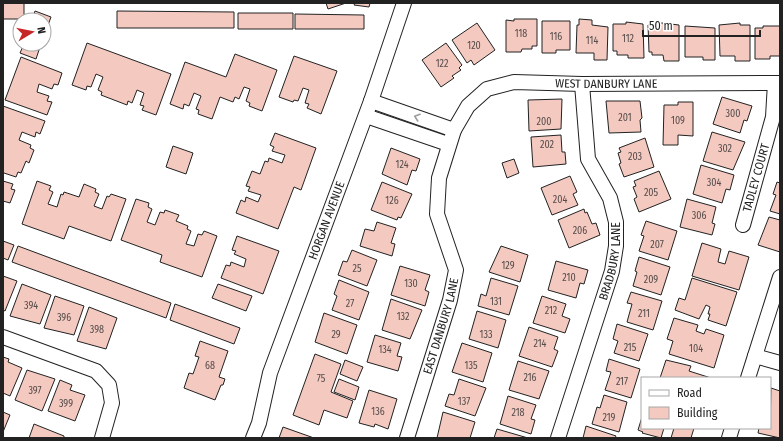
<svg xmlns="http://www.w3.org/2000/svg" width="783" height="441" font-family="'Fira Sans Condensed',sans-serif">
	<rect width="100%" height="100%" fill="#fff"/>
	<path fill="#f3c9c0" stroke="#222" d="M3,3H24V19H3Z
		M326,3H346L328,9Z
		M355,3H370L369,7L354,5Z
		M35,11L51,17L44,36V20H32Z
		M117,11L234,12V28H117Z
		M238,13H293V29H238Z
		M295,14L364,15V29H295Z
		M514,19H537V46H532V49H522L521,52H506V20L514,21Z
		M579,19L592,20V25L608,27L607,60H594V53H576L577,25H579Z
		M542,21H570V50H556V53H542Z
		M626,22L643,24L644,58H628V55H617V51H613V24H626Z
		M477,23L495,50L474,65L471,60L467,63L452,40Z
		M662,23L679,25V61H664L663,55H652V52H649L648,25Z
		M740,23V25H750V61H735V56H720L719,25Z
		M685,26L715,28V60H703V57H685Z
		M763,26H780V56H770V59H755V28H763Z
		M87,43L171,74L156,115L142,110L144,106L140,105L144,93L137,90L132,103L128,101L127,105L101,95L102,92L98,90L103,77L96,74L91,87L87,86L86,90L72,85Z
		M446,43L462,65L459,68L461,70L452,76L454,78L441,87L422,60Z
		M24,44H41L36,59L20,53Z
		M235,54L277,70L262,111L249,106L250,103L246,101L250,89L244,87L239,99L235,97L233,102L220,97L212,119L198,114L199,110L196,109L201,96L194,93L189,106L184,104L183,109L170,104L185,62L226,77Z
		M294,56L337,71L321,114L307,108L309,104L305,103L309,90L303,88L298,101L294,100L293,102L279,97Z
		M21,57L62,73L58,85L54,84L52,89L39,84L37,92L49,96L47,101L52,102L47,115L5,100Z
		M722,97L752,106L747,121L744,120L740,133L713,124Z
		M562,99L561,129L529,131L528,100Z
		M606,101H640L642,118L640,120L641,132L609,133Z
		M678,102H693V136L678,135V145H663L664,105H678Z
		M3,106L45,121L40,134L36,132L35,137L22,132L19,140L31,145L30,148L34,150L29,163L26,161L21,173L18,172L16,177L4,173L3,174Z
		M712,132L745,142L733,170L703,161Z
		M275,133L316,148L301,190L294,187L278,229L236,213L241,200L245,202L246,197L258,202L261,195L248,191L250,187L246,186L252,171L260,174L265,161L268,162L269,158L282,163L285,155L272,151L274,147L270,145Z
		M561,135L562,152H565L566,164L533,167L531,137Z
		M645,138L654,167L624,177L619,164L621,163L618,153L621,152L619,148Z
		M173,146L193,153L186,174L166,167Z
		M391,148L420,159L416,171L412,170L407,185L382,174Z
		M514,159L519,173L507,178L502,163Z
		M701,165L734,175L730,190L726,189L722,203L693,194Z
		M659,171L671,199L639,212L634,199L637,197L633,187L636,186L634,181Z
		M570,176L577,192L573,194L578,205L552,215L541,188Z
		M3,181L13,184L11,189L15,190L10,203L3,201Z
		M37,181L51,186L49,190L53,192L48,204L57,207L61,194L63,195L64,192L79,197L84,184L96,189L95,192L99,194L94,206L102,209L107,196L109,197L111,194L126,199L111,241L69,226L64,239L22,224Z
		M382,182L412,194L401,218L398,217L397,220L371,210Z
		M777,182L780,183V214L770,211L776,195L773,194Z
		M136,199L149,203L148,207L152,209L147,222L155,225L160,212L164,213L165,210L179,215L176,221L188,226L187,229L191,231L186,244L194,246L198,234L202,235L204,231L217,236L202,277L160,262L162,255L121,240Z
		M687,199L716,207L712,223L715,224L712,235L680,227Z
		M584,209L585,213L587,212L592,224L596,223L600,235L569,248L558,220Z
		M769,217L780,220V252L758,245Z
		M646,221L677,231L668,260L639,251L644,236L641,235Z
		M377,222L396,228L391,243L395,244L392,256L360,246L365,229L374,231Z
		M237,236L279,251L263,294L221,278L226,265L230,266L231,262L244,267L246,259L234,254L236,251L232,250Z
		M3,241L14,245L8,260L3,258Z
		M702,243L721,249L718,262L725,264L729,251L749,257L739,290L692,276Z
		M18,246L171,303L166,318L12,262Z
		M501,246L528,255L520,282L489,272Z
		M352,250L377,260L367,286L338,275L343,261L347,262Z
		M639,257L670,267L661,295L633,286L637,272L635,271Z
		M556,261L588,270L584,284L580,283L576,298L548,290Z
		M400,266L430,275L425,290L429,292L425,306L391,295Z
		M3,276L17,281L5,311L3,310Z
		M491,278L518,286L509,315L478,306L481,294L486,296Z
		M692,278L737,292L726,326L708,320L710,314H708L710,307L706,305L699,319L675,310L679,298L685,300Z
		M339,280L369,292L359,320L332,310L337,296L334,294Z
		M22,284L51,295L40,324L10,316Z
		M218,284L252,296L246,311L212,298Z
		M631,292L662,301L653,330L627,322L632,304L627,303Z
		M55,296L84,306L74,335L44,328Z
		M542,296L566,304L562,316L570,319L565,333L533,323Z
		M391,299L422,310L410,339L382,330Z
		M175,304L240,328L234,344L170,320Z
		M89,307L117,318L106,349L77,341Z
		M477,311L506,320L498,348L469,339Z
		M324,313L357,325L347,354L315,342Z
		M674,318L698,325L696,331L704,334L706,329L724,335L714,368L669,354L673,341L667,339Z
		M617,324L648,334L639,361L614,353L618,341L613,339Z
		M529,327L558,337L554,349L558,351L552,367L519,356Z
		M375,335L401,343L397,356L402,357L398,371L367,362Z
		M200,341L228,351L219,377L225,379L223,385H221L215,400L184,388L189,373L193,374L199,357L195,356Z
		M462,343L492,353L483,382L452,372Z
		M315,354L341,364L331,392L353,401L347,418L324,410L319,425L293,415Z
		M3,357L9,359L8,362L22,368L10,396L3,393Z
		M609,359L640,369L631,398L605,390L611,372L606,371Z
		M345,360L363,367L357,381L340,374Z
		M666,360L691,366L689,371L711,378H660Z
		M518,361L549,371L539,399L509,390Z
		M27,370L55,379L42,411L15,400Z
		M339,379L359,387L355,400L334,392Z
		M459,379L486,388L475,416L445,406L449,394L454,395Z
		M60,380L72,385L70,390L85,395L75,421L48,411Z
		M771,388L780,391V438L758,433L759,428H770Z
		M369,390L397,399L388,429L375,424L374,427L359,423Z
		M604,395L627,402L619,432L592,424L597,407L600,408Z
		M508,396L536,405L531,419L535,420L531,434L500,424Z
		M3,412L10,415L3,432Z
		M443,412L475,422L470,438H437Z
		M642,417V428H664L661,438L642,433L643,432L638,430Z
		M34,424L64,436V438H29Z
		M586,426L616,436L615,438H583Z
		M283,427L314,438H279Z
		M674,428H694L691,438H671Z
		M497,429L528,438H494Z"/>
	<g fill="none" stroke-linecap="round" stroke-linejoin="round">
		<g stroke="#222" stroke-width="16">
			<g id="minor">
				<path d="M371,101L454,130"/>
				<path d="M366,116L448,144"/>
				<path id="s1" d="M743,225L773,117L775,83"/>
				<path d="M3,337L96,371L109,385L112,403L102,438"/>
				<path d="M755,356L780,363"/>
				<path d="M748,378L780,277"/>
				<path id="s2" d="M253,438L259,423L270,373L371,101L404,3"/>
				<path id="s3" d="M407,438L450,300L456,270L437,214L439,178L454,130L468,106L487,89L514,82L582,84L780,83"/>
				<path id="s4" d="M558,438L612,271L616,246V222L610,198L588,159L582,84"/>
				<path d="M729,438L732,428"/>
			</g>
		</g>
		<use href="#minor" stroke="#fff" stroke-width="14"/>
	</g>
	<defs><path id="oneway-chevron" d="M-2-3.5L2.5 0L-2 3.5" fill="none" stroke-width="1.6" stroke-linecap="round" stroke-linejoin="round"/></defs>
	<use stroke="#9c9c9c" href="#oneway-chevron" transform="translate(417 117) rotate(-161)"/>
	<g text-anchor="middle" stroke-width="3" stroke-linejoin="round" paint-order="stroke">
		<g font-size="10" fill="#564c4a">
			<text x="521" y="37">118</text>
			<text x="556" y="40">116</text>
			<text x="628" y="42">112</text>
			<text x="592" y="44">114</text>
			<text x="474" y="49">120</text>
			<text x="442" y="67">122</text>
			<text x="733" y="117">300</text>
			<text x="625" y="121">201</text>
			<text x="678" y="124">109</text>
			<text x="544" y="125">200</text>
			<text x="547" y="148">202</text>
			<text x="725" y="152">302</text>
			<text x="635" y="160">203</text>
			<text x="402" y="168">124</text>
			<text x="714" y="186">304</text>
			<text x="651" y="196">205</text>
			<text x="560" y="203">204</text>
			<text x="392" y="204">126</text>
			<text x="699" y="219">306</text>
			<text x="580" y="234">206</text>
			<text x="657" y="248">207</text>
			<text x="508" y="269">129</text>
			<text x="357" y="272">25</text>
			<text x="569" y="281">210</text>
			<text x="651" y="283">209</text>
			<text x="411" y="287">130</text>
			<text x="496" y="305">131</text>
			<text x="350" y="307">27</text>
			<text x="31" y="309">394</text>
			<text x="551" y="314">212</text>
			<text x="644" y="317">211</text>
			<text x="403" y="320">132</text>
			<text x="64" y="321">396</text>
			<text x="97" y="333">398</text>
			<text x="336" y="338">29</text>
			<text x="486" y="338">133</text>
			<text x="540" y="347">214</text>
			<text x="630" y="351">215</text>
			<text x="696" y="352">104</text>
			<text x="385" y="353">134</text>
			<text x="210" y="369">68</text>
			<text x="471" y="369">135</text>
			<text x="530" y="381">216</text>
			<text x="321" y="382">75</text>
			<text x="622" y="385">217</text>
			<text x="35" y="394">397</text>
			<text x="464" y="405">137</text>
			<text x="66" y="407">399</text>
			<text x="378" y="415">136</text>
			<text x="518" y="416">218</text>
			<text x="609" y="421">219</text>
		</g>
		<g font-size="12" fill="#222" stroke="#fff">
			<text dy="4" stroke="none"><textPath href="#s3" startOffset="494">WEST DANBURY LANE</textPath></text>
			<text dy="4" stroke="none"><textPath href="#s1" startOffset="49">TADLEY COURT</textPath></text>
			<text dy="4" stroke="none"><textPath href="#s2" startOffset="230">HORGAN AVENUE</textPath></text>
			<text dy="4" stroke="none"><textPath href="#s4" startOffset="185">BRADBURY LANE</textPath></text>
			<text dy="4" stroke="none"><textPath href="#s3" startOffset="117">EAST DANBURY LANE</textPath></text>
		</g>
	</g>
	<rect width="783" height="441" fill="none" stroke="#222222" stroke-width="8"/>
	<rect x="641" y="377" width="130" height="52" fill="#ffffff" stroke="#a7a7a7"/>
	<rect x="649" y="390" width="20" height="6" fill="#ffffff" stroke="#a7a7a7"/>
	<text x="677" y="397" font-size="12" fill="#222222">Road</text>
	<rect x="649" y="407" width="20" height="12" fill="#f3c9c0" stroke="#a7a7a7"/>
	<text x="677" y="417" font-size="12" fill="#222222">Building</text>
	<g transform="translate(32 32) rotate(80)"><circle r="19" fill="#ffffff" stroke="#a7a7a7"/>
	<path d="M0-3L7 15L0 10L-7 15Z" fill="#c62828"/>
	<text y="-6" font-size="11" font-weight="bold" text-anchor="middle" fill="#222222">N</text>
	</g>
	<path d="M643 30v6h117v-6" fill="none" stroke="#222222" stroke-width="2"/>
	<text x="649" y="30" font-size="12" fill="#222222" stroke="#ffffff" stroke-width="3" paint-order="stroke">50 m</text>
</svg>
